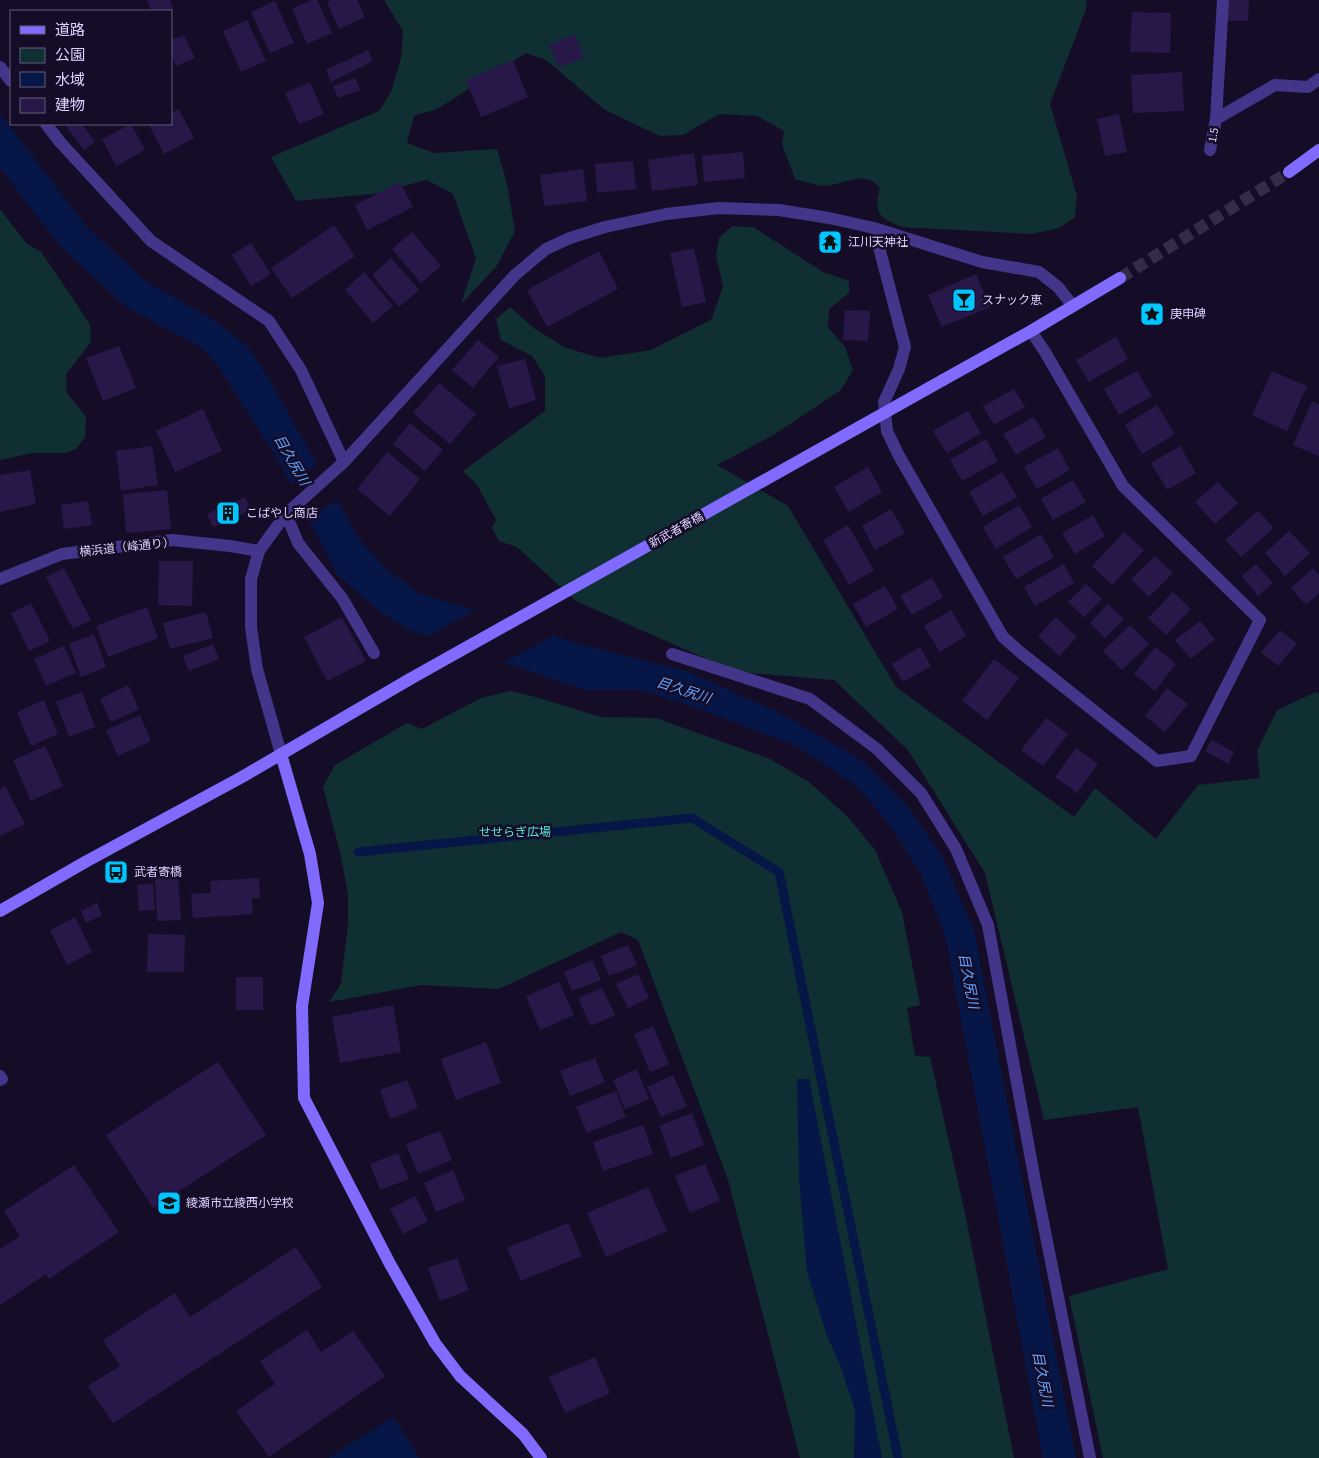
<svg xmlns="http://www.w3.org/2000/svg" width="1319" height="1458" font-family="'Source Sans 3','Noto Sans JP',sans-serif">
	<rect width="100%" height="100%" fill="#150d27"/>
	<path fill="#102f32" d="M384,0H1087L1086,9L1050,104L1077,196L1075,217L1059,228L1032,234L901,227C879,217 873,213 880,188C864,169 846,184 826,186C816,186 804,181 795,179L782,144L784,131L757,116L719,114L683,135L660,136L605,110L546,60L526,53L437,109L414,116L407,143L434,153L497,149L507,184L515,231L496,267L461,304L476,258L453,194L427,180L373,194L296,201L271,157L379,111L391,92L401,58L403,31Z
		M0,209L27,244L41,252L74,300L90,325L91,342L66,374L67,393L86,417L85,437L76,449L64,453H32L0,460Z
		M732,226L753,227L823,272L849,281V293L829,309L828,327L845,347L853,370L841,390L775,434L717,465L788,506L896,687L1074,817L1095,788L1156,839L1198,785L1260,778L1257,751L1277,710L1316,692L1319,694V1458H1103L1069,1296L1168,1269L1138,1107L1044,1120L985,873L908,750L834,680L736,672L576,601L517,547L499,541L492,528L496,520L477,485L463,471L545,411V376L532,356L501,340L496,319L510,307L535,329L566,348L601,358L651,350L711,320L723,287L716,255L719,238Z
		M510,691L532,696L601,717L656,718L770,759L809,782L847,816L875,850L902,912L920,1005L907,1008L915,1056L930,1057L964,1209L1014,1458H800L728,1180L638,940L621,932L499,989L422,985L329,1002L341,984L348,924V894L340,852L323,787L335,765L407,723L422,729L481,698Z"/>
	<path fill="#061647" d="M0,114L87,227L147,282L211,318L246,345L265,372L359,539L386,569L419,593L583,645L686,671L778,712L860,759L908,807L943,858L974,931L1076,1458H1043L946,939L921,874L889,824L858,787L796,746L692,706L641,690H585L409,630L379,611L337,574L281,465L219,367L199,346L126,307L61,247L0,168Z
		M797,1079H809L882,1458H854L855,1410L840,1365L827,1336L807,1272L799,1178Z
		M393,1417L419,1457L417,1458H328Z"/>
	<path fill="#150d27" d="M319,462L339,498L307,521L289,486Z
		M477,609L556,634L501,664L425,638Z"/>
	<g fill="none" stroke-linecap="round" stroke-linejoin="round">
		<path stroke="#061647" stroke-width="9" d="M358,852L692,818L779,872L898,1458"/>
	</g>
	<path fill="#28184a" d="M147,0H170L173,9L169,11H151Z
		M311,0H317L332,33L307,44L292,9Z
		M330,0H357L365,17L339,29L327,2Z
		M1226,0H1249L1248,21H1226Z
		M275,1L294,43L270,53L251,12Z
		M1132,12L1171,13L1170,53L1130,52Z
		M247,20L266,61L241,72L223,31Z
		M574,34L584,57L559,68L549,45Z
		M184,35L195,58L176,66L171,55V40Z
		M368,50L373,61L331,82L326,70Z
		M513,60L528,97L481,117L466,80Z
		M1182,72L1184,111L1133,113L1131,75Z
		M355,78L360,90L338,98L333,86Z
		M310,82L324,114L299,124L285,93Z
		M179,109L194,138L164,154L149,125L151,124H171V113Z
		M1119,114L1127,152L1105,156L1097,119Z
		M69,124H82L95,142L84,150L66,126Z
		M131,124L145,150L116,166L102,139Z
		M743,152L745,178L704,182L702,156Z
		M694,153L698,185L652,191L648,160Z
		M633,161L636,189L597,193L595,164Z
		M583,169L587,201L544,206L540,175Z
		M400,182L413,207L367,230L355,205Z
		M334,225L355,256L292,298L271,268Z
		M841,231L842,251L819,252L818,232Z
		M412,232L441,266L421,283L392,249Z
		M251,243L271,274L251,286L232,255Z
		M694,248L706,302L682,307L670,253Z
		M599,251L618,289L547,327L527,290Z
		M391,258L419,290L399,307L372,275Z
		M364,272L393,306L373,323L345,290Z
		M976,274L990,307L942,327L928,295Z
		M845,310L870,311L868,341L843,340Z
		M1116,337L1128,359L1089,382L1076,360Z
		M478,340L499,357L473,388L452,370Z
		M119,346L136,388L103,401L86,358Z
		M525,359L536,400L509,408L497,366Z
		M1137,371L1152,396L1119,415L1104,389Z
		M1272,371L1307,386L1287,431L1252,415Z
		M439,383L476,414L450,444L413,413Z
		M1014,389L1025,407L994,425L983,406Z
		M1312,401L1319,404V456L1293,445Z
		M1157,405L1175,434L1142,454L1125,425Z
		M203,409L222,451L175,472L156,431Z
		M968,411L981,433L947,453L933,431Z
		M1034,417L1046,437L1016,455L1003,434Z
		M410,423L443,450L425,471L393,444Z
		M986,439L998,461L962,481L950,460Z
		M152,446L158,485L121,491L116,451Z
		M1180,446L1196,473L1167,490L1151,463Z
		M1058,448L1070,470L1037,489L1024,467Z
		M387,452L420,479L390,516L357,489Z
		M868,467L882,492L849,512L834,487Z
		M30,470L36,504L0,512V475Z
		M1002,472L1017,497L983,516L969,492Z
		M1073,480L1086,502L1053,520L1041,499Z
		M1218,482L1238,503L1215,524L1195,502Z
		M167,490L171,529L126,533L123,494Z
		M245,497L251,510L213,527L207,514Z
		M88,501L92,525L64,529L61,505Z
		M1019,505L1032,527L996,549L983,527Z
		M891,509L905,533L875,550L862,526Z
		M1258,511L1274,528L1241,557L1225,540Z
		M1093,515L1105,536L1075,554L1062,533Z
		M848,525L874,570L849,585L823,540Z
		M1289,531L1310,553L1285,576L1265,553Z
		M1124,532L1144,550L1112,585L1092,566Z
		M1041,534L1054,557L1016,579L1003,557Z
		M1155,556L1173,573L1149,597L1131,579Z
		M159,561H193L192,606L158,605Z
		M1064,564L1074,583L1035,606L1024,587Z
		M1256,564L1273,583L1258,596L1242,576Z
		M64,568L91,620L73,629L46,577Z
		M1313,568L1319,575V593L1306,605L1291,588Z
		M932,578L943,597L912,615L900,596Z
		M1086,584L1102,599L1084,617L1068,602Z
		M885,586L898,609L866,627L853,604Z
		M1173,592L1191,609L1166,635L1148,618Z
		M31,603L50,641L29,651L11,613Z
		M1108,604L1124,619L1105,638L1090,623Z
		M147,607L158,638L108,657L96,626Z
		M951,610L966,636L940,652L924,626Z
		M206,612L213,638L170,649L163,623Z
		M342,617L366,661L327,681L304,637Z
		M1056,617L1077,637L1059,656L1038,636Z
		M1200,621L1215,639L1191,659L1175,640Z
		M1130,625L1149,644L1122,670L1103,651Z
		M1280,630L1297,644L1278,666L1261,652Z
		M94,634L106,667L81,677L69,644Z
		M213,644L219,659L189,671L183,656Z
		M64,646L76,673L46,686L34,659Z
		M920,647L931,666L903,682L892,664Z
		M1155,647L1176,664L1155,691L1134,674Z
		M994,659L1019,678L987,720L962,701Z
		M128,685L139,709L111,722L100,699Z
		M1167,688L1188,704L1165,732L1145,716Z
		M82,692L95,727L69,737L56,702Z
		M44,700L58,734L31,746L17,712Z
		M140,715L151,741L118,756L106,730Z
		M1046,718L1068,734L1043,766L1021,750Z
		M1212,740L1234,752L1228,764L1205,751Z
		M45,746L63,786L31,801L13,760Z
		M1076,748L1098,764L1077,793L1055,777Z
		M5,786L25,824L0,836V789Z
		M178,875L181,920L157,921L155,877Z
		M259,878L260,898H252L253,914L193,918L191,894L211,893L210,881Z
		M153,883L155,910L139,911L137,885Z
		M97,903L102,915L86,923L81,911Z
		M75,917L92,952L67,965L50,930Z
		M148,934L185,935L184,972H147Z
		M628,945L637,965L609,976L601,956Z
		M592,960L601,980L572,991L564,972Z
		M638,974L649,998L628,1008L616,984Z
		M236,977H263V1010H236Z
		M559,982L574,1015L540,1030L526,996Z
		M602,988L615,1015L591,1026L578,998Z
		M393,1005L401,1052L340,1063L332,1017Z
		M653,1026L669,1064L650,1072L634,1034Z
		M486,1042L501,1083L456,1100L441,1059Z
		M595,1058L605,1082L570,1096L560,1071Z
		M218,1062L266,1135L153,1208L106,1135Z
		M637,1069L649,1099L625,1109L613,1080Z
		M673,1075L687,1106L661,1117L647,1087Z
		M407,1080L418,1108L390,1119L380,1090Z
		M616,1091L626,1117L587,1133L576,1107Z
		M692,1113L704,1145L671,1158L659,1126Z
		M643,1125L653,1154L603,1171L593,1142Z
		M440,1131L452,1160L418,1174L406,1144Z
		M398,1153L409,1179L380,1190L370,1164Z
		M705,1164L720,1200L690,1213L675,1176Z
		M74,1165L119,1232L49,1279L46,1274L0,1305V1249L20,1236L4,1211Z
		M453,1170L465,1200L436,1212L424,1183Z
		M648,1187L667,1231L606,1257L587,1213Z
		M415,1196L428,1221L403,1234L390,1209Z
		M568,1223L582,1256L521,1281L507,1248Z
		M296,1247L322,1287L113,1423L88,1386L120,1366L103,1340L175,1293L190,1317Z
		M457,1258L469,1290L440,1301L428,1268Z
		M307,1330L321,1352L353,1331L385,1376L269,1457L236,1411L275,1384L260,1361Z
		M595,1357L610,1393L565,1413L549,1377Z"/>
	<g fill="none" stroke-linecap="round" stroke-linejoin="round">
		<path stroke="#332b47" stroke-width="12" stroke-dasharray="12 6" stroke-linecap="butt" d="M1120,278L1289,172"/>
		<path stroke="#43358a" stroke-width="12" d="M0,67L11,81
			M1216,119L1275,85L1308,87L1319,79
			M46,124L60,142L151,241L269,321L301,370L344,462
			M1210,150L1216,119L1223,0
			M874,228L905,347L899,369L884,402L887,431L898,454L1003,637L1020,652L1157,761L1191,756L1260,620L1123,486L1045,352L1031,331
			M286,514L298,543L342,598L374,653
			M0,579L62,554L172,540L230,546L259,551
			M672,654L810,699L877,749L921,793L956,849L988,925L1035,1181L1090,1458
			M281,754L257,669L251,627V579L259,551L286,514L344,462L515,275L546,249L570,238L605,227L666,214L719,208L779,210L829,218L874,228L982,262L1039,272L1058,287L1073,306
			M0,1076L2,1079L0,1080"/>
		<path stroke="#816bff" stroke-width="12" d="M1289,172L1319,150
			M943,380L1031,331L1120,278
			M281,754L310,854L318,903L302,1006L304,1098L390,1264L435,1343L460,1376L523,1434L541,1458
			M0,911L87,861L242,777L410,679"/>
		<path stroke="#816bff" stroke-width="12" d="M410,679L943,380"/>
	</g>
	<defs>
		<g id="temple-square" transform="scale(1.25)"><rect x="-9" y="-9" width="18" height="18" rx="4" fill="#00c5ff" stroke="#150d27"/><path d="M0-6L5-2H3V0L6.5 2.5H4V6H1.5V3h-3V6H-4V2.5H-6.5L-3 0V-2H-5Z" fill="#111"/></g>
		<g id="bar-square" transform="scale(1.25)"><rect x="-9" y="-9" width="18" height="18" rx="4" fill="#00c5ff" stroke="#150d27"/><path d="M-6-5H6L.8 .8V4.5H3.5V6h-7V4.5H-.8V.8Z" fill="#111"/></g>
		<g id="sight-square" transform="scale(1.25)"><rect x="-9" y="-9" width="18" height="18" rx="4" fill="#00c5ff" stroke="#150d27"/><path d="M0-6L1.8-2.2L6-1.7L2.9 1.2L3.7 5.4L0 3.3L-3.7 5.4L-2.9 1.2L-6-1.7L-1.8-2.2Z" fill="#111"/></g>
		<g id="building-square" transform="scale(1.25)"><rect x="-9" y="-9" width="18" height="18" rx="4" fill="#00c5ff" stroke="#150d27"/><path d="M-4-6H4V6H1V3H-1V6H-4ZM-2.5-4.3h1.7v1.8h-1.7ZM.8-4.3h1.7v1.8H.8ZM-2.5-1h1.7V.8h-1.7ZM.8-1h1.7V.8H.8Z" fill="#111"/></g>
		<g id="bus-square" transform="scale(1.25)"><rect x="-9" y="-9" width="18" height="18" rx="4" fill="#00c5ff" stroke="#150d27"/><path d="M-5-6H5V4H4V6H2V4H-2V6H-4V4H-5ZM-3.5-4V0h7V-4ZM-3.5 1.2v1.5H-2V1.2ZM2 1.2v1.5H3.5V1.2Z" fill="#111"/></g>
		<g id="school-square" transform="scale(1.25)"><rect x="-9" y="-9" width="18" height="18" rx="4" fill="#00c5ff" stroke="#150d27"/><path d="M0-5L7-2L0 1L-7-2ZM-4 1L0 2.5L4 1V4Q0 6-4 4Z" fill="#111"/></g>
	</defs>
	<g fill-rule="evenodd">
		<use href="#temple-square" x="830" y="242"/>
		<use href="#bar-square" x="964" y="300"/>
		<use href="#sight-square" x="1152" y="314"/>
		<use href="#building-square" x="228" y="513"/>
		<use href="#bus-square" x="116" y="872"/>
		<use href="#school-square" x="169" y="1203"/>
	</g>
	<g text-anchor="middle" stroke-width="5" stroke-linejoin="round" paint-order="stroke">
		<g font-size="12" fill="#ded4ff" stroke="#150d27">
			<text transform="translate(1213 135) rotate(-80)" y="4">1.5</text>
			<text transform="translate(676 530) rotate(-29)" y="4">新武者寄橋</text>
			<text transform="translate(127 547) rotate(-6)" y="4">横浜道（峰通り）</text>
		</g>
		<g font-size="12" fill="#ded4ff" stroke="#150d27" text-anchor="start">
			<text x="848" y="246">江川天神社</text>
			<text x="982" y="304">スナック恵</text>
			<text x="1170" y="318">庚申碑</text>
			<text x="246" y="517">こばやし商店</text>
			<text x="134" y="876">武者寄橋</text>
			<text x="186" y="1207">綾瀬市立綾西小学校</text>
		</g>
		<g font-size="12" fill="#56e9d6" stroke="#150d27">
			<text x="515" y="836">せせらぎ広場</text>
		</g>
		<g font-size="14" font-style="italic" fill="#62a2ff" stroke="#150d27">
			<text transform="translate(292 460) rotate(60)" y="5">目久尻川</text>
			<text transform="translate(684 690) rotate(18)" y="5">目久尻川</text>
			<text transform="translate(969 981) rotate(79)" y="5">目久尻川</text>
			<text transform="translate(1043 1379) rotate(79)" y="5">目久尻川</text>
		</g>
	</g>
	<rect x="10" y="10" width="162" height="115" fill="#150d27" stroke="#655d7d"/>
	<rect x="20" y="26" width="25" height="8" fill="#816bff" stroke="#655d7d"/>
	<text x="55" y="35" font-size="15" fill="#ded4ff">道路</text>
	<rect x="20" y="48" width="25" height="15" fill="#102f32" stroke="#655d7d"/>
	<text x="55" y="60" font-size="15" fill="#ded4ff">公園</text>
	<rect x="20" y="72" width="25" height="15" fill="#061647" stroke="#655d7d"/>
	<text x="55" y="85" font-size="15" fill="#ded4ff">水域</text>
	<rect x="20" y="98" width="25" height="15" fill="#28184a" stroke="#655d7d"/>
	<text x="55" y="110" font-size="15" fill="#ded4ff">建物</text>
</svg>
